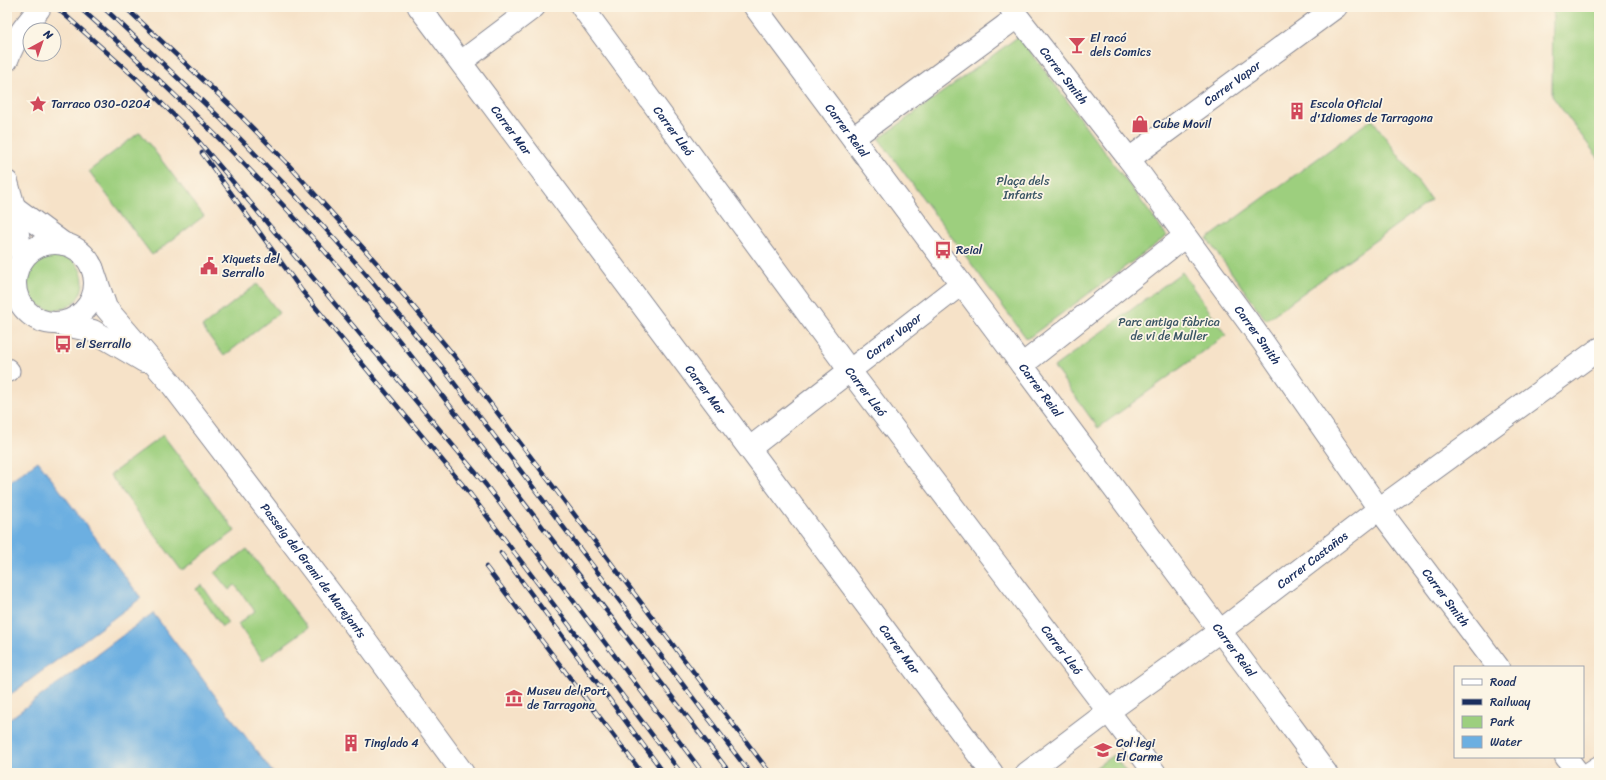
<svg xmlns="http://www.w3.org/2000/svg" width="1606" height="780" font-family="Sriracha,sans-serif">
	<rect width="100%" height="100%" fill="#fcf5e5"/>
	<filter id="ink" filterUnits="userSpaceOnUse"><feTurbulence type="fractalNoise" baseFrequency=".025" numOctaves="2"/><feDisplacementMap in="SourceGraphic" scale="8" xChannelSelector="R" yChannelSelector="G"/><feConvolveMatrix kernelMatrix="1 2 1 2 8 2 1 2 1" color-interpolation-filters="sRGB"/></filter>
	<filter id="wash" filterUnits="userSpaceOnUse"><feTurbulence type="fractalNoise" baseFrequency=".012" numOctaves="4" result="noise"/><feDisplacementMap in="SourceGraphic" scale="16" xChannelSelector="R" yChannelSelector="G"/><feGaussianBlur stdDeviation="0.9" result="paint"/><feColorMatrix in="noise" values="0 0 0 0 0 0 0 0 0 0 0 0 0 0 0 0 0 1.4 0 .05"/><feComposite in="paint" operator="in"/></filter>
	<g filter="url(#wash)">
		<rect width="100%" height="100%" fill="#f6e2c8"/>
		<path fill="#9dcf7e" stroke="#5c7f6e" d="M1553,7H1599V159L1552,96Z
			M1019,36L1167,236L1027,339L879,139Z
			M1372,119L1431,200L1266,320L1207,239Z
			M140,132L204,216L152,255L89,171Z
			M27 282a28 28 0 1 1 56 0a28 28 0 1 1-56 0Z
			M1182,272L1226,335L1098,428L1054,367Z
			M257,284L279,313L224,356L202,327Z
			M163,435L235,531L182,571L110,475Z
			M247,549L308,628L263,660L238,624L255,611L235,585L229,590L215,573Z
			M202,585L228,623L222,627L196,589Z
			M1113,755L1127,773H1088Z"/>
		<path fill="#6cafe1" stroke="#446fa0" d="M38,461L141,598L7,697V484Z
			M153,613L273,773H7V721Z"/>
	</g>
	<g filter="url(#ink)">
		<g fill="none" stroke-linecap="round" stroke-linejoin="round">
			<g stroke="#888893" stroke-width="23">
				<path id="pedestrian" d="M7,369L9,371"/>
			</g>
			<g stroke="#888893" stroke-width="24">
				<g id="minor">
					<path id="s1" d="M419,7L992,773"/>
					<path id="s2" d="M582,7L850,371L1155,773"/>
					<path id="s3" d="M755,7L1326,773"/>
					<path id="s4" d="M1010,7L1129,159L1263,342L1379,509L1498,667"/>
					<path d="M7,60C16,37 23,28 39,9"/>
					<path d="M461,62L534,7"/>
					<path d="M853,138L1017,17"/>
					<path id="s5" d="M1129,159L1336,7"/>
					<path d="M7,182L14,207L22,261"/>
					<path d="M14,207L64,244"/>
					<circle cx="55" cy="283" r="40"/>
					<path id="s6" d="M92,267L106,308L169,381L351,620L463,773"/>
					<path d="M56,323L93,331L144,361"/>
					<path d="M1022,365L1184,237"/>
					<path id="s7" d="M750,448L961,284"/>
					<path d="M1566,757L1578,773"/>
					<path id="s8" d="M1027,773L1109,711L1220,631L1379,509L1599,349"/>
					<path d="M1590,773L1599,767"/>
				</g>
			</g>
			<use href="#pedestrian" stroke="#fff" stroke-width="21"/>
			<use href="#minor" stroke="#fff" stroke-width="22"/>
			<g stroke="#1b2f5e" stroke-width="4.5">
				<path id="rail" d="M56,7L137,79L188,129L223,170L486,485L703,773
					M79,7C164,82 245,161 320,246C385,319 443,397 503,475C578,575 654,674 730,773
					M103,7L220,118L296,196L365,273L442,367L750,773
					M125,7L232,107L286,162L383,270L456,358L770,773
					M202,153L302,291L471,495L681,773
					M501,553L664,773
					M486,567L642,773"/>
			</g>
			<use href="#rail" stroke="#fcf5e5" stroke-width="3" stroke-dasharray="9" stroke-linecap="butt"/>
		</g>
	</g>
	<defs>
		<g id="bar-bare" transform="scale(1.38)"><path d="M-6-5H6L.8 .8V4.5H3.5V6h-7V4.5H-.8V.8Z" fill="#d1495b" stroke="#fcf5e5" stroke-width="2.5" paint-order="stroke"/></g>
		<g id="sight-bare" transform="scale(1.38)"><path d="M0-6L1.8-2.2L6-1.7L2.9 1.2L3.7 5.4L0 3.3L-3.7 5.4L-2.9 1.2L-6-1.7L-1.8-2.2Z" fill="#d1495b" stroke="#fcf5e5" stroke-width="2.5" paint-order="stroke"/></g>
		<g id="building-bare" transform="scale(1.38)"><path d="M-4-6H4V6H1V3H-1V6H-4ZM-2.5-4.3h1.7v1.8h-1.7ZM.8-4.3h1.7v1.8H.8ZM-2.5-1h1.7V.8h-1.7ZM.8-1h1.7V.8H.8Z" fill="#d1495b" stroke="#fcf5e5" stroke-width="2.5" paint-order="stroke"/></g>
		<g id="shop-bare" transform="scale(1.38)"><path d="M-5-2.5h2.3a2.7 3.5 0 0 1 5.4 0H5L5.5 6h-11ZM-1.5-2.5h3a1.5 2.3 0 0 0-3 0Z" fill="#d1495b" stroke="#fcf5e5" stroke-width="2.5" paint-order="stroke"/></g>
		<g id="bus-bare" transform="scale(1.38)"><path d="M-5-6H5V4H4V6H2V4H-2V6H-4V4H-5ZM-3.5-4V0h7V-4ZM-3.5 1.2v1.5H-2V1.2ZM2 1.2v1.5H3.5V1.2Z" fill="#d1495b" stroke="#fcf5e5" stroke-width="2.5" paint-order="stroke"/></g>
		<g id="civic-bare" transform="scale(1.38)"><path d="M-.6-6.5H3V-4.5H.6V-3L4-1V1h2V6H-6V1h2V-1L-.6-3ZM-1.2 2.5V6h2.4V2.5Z" fill="#d1495b" stroke="#fcf5e5" stroke-width="2.5" paint-order="stroke"/></g>
		<g id="museum-bare" transform="scale(1.38)"><path d="M0-6L6-3V-2H-6V-3ZM-5-1h2V3h-2ZM-1-1h2V3h-2ZM3-1h2V3H3ZM-6 4H6V6H-6Z" fill="#d1495b" stroke="#fcf5e5" stroke-width="2.5" paint-order="stroke"/></g>
		<g id="school-bare" transform="scale(1.38)"><path d="M0-5L7-2L0 1L-7-2ZM-4 1L0 2.5L4 1V4Q0 6-4 4Z" fill="#d1495b" stroke="#fcf5e5" stroke-width="2.5" paint-order="stroke"/></g>
	</defs>
	<g fill-rule="evenodd">
		<use href="#bar-bare" x="1077" y="45"/>
		<use href="#sight-bare" x="38" y="104"/>
		<use href="#building-bare" x="1297" y="111"/>
		<use href="#shop-bare" x="1140" y="124"/>
		<use href="#bus-bare" x="943" y="250"/>
		<use href="#civic-bare" x="209" y="266"/>
		<use href="#bus-bare" x="63" y="344"/>
		<use href="#museum-bare" x="514" y="698"/>
		<use href="#building-bare" x="351" y="743"/>
		<use href="#school-bare" x="1103" y="750"/>
	</g>
	<g text-anchor="middle" stroke-width="3.5" stroke-linejoin="round" paint-order="stroke">
		<g font-size="12" fill="#1b2f5e" stroke="#fcf5e5" text-anchor="start">
			<text x="1090" y="42">El racó<tspan x="1090" dy="14">dels Comics</tspan></text>
			<text x="51" y="108">Tarraco 030-0204</text>
			<text x="1310" y="108">Escola Oficial<tspan x="1310" dy="14">d'Idiomes de Tarragona</tspan></text>
			<text x="1153" y="128">Cube Movil</text>
			<text x="956" y="254">Reial</text>
			<text x="222" y="263">Xiquets del<tspan x="222" dy="14">Serrallo</tspan></text>
			<text x="76" y="348">el Serrallo</text>
			<text x="527" y="695">Museu del Port<tspan x="527" dy="14">de Tarragona</tspan></text>
			<text x="364" y="747">Tinglado 4</text>
			<text x="1116" y="747">Col·legi<tspan x="1116" dy="14">El Carme</tspan></text>
		</g>
		<g font-size="12" fill="#1b2f5e" stroke="#fcf5e5">
			<text dy="4" stroke="none"><textPath href="#s4" startOffset="87">Carrer Smith</textPath></text>
			<text dy="4" stroke="none"><textPath href="#s5" startOffset="128">Carrer Vapor</textPath></text>
			<text dy="4" stroke="none"><textPath href="#s1" startOffset="154">Carrer Mar</textPath></text>
			<text dy="4" stroke="none"><textPath href="#s3" startOffset="154">Carrer Reial</textPath></text>
			<text dy="4" stroke="none"><textPath href="#s2" startOffset="154">Carrer Lleó</textPath></text>
			<text dy="4" stroke="none"><textPath href="#s4" startOffset="411">Carrer Smith</textPath></text>
			<text dy="4" stroke="none"><textPath href="#s7" startOffset="182">Carrer Vapor</textPath></text>
			<text dy="4" stroke="none"><textPath href="#s1" startOffset="478">Carrer Mar</textPath></text>
			<text dy="4" stroke="none"><textPath href="#s3" startOffset="478">Carrer Reial</textPath></text>
			<text dy="4" stroke="none"><textPath href="#s2" startOffset="478">Carrer Lleó</textPath></text>
			<text dy="4" stroke="none"><textPath href="#s8" startOffset="356">Carrer Castaños</textPath></text>
			<text dy="4" stroke="none"><textPath href="#s6" startOffset="378">Passeig del Gremi de Marejants</textPath></text>
			<text dy="4" stroke="none"><textPath href="#s4" startOffset="734">Carrer Smith</textPath></text>
			<text dy="4" stroke="none"><textPath href="#s1" startOffset="802">Carrer Mar</textPath></text>
			<text dy="4" stroke="none"><textPath href="#s2" startOffset="802">Carrer Lleó</textPath></text>
			<text dy="4" stroke="none"><textPath href="#s3" startOffset="802">Carrer Reial</textPath></text>
		</g>
		<g font-size="12" fill="#3c5766" stroke="#fcf5e5">
			<text x="1023" y="185">Plaça dels<tspan x="1023" dy="14">Infants</tspan></text>
			<text x="1169" y="326">Parc antiga fàbrica<tspan x="1169" dy="14">de vi de Muller</tspan></text>
		</g>
	</g>
	<rect width="1606" height="780" fill="none" stroke="#fcf5e5" stroke-width="24"/>
	<rect x="1454" y="666" width="130" height="92" fill="#fcf5e5" stroke="#a2a6af"/>
	<rect x="1462" y="679" width="20" height="6" fill="#ffffff" stroke="#a2a6af"/>
	<text x="1490" y="686" font-size="12" fill="#1b2f5e">Road</text>
	<rect x="1462" y="699" width="20" height="6" fill="#1b2f5e" stroke="#a2a6af"/>
	<text x="1490" y="706" font-size="12" fill="#1b2f5e">Railway</text>
	<rect x="1462" y="716" width="20" height="12" fill="#9dcf7e" stroke="#a2a6af"/>
	<text x="1490" y="726" font-size="12" fill="#1b2f5e">Park</text>
	<rect x="1462" y="736" width="20" height="12" fill="#6cafe1" stroke="#a2a6af"/>
	<text x="1490" y="746" font-size="12" fill="#1b2f5e">Water</text>
	<g transform="translate(42 42) rotate(40)"><circle r="19" fill="#fcf5e5" stroke="#a2a6af"/>
	<path d="M0-3L7 15L0 10L-7 15Z" fill="#d1495b"/>
	<text y="-6" font-size="11" font-weight="bold" text-anchor="middle" fill="#1b2f5e">N</text>
	</g>
</svg>
